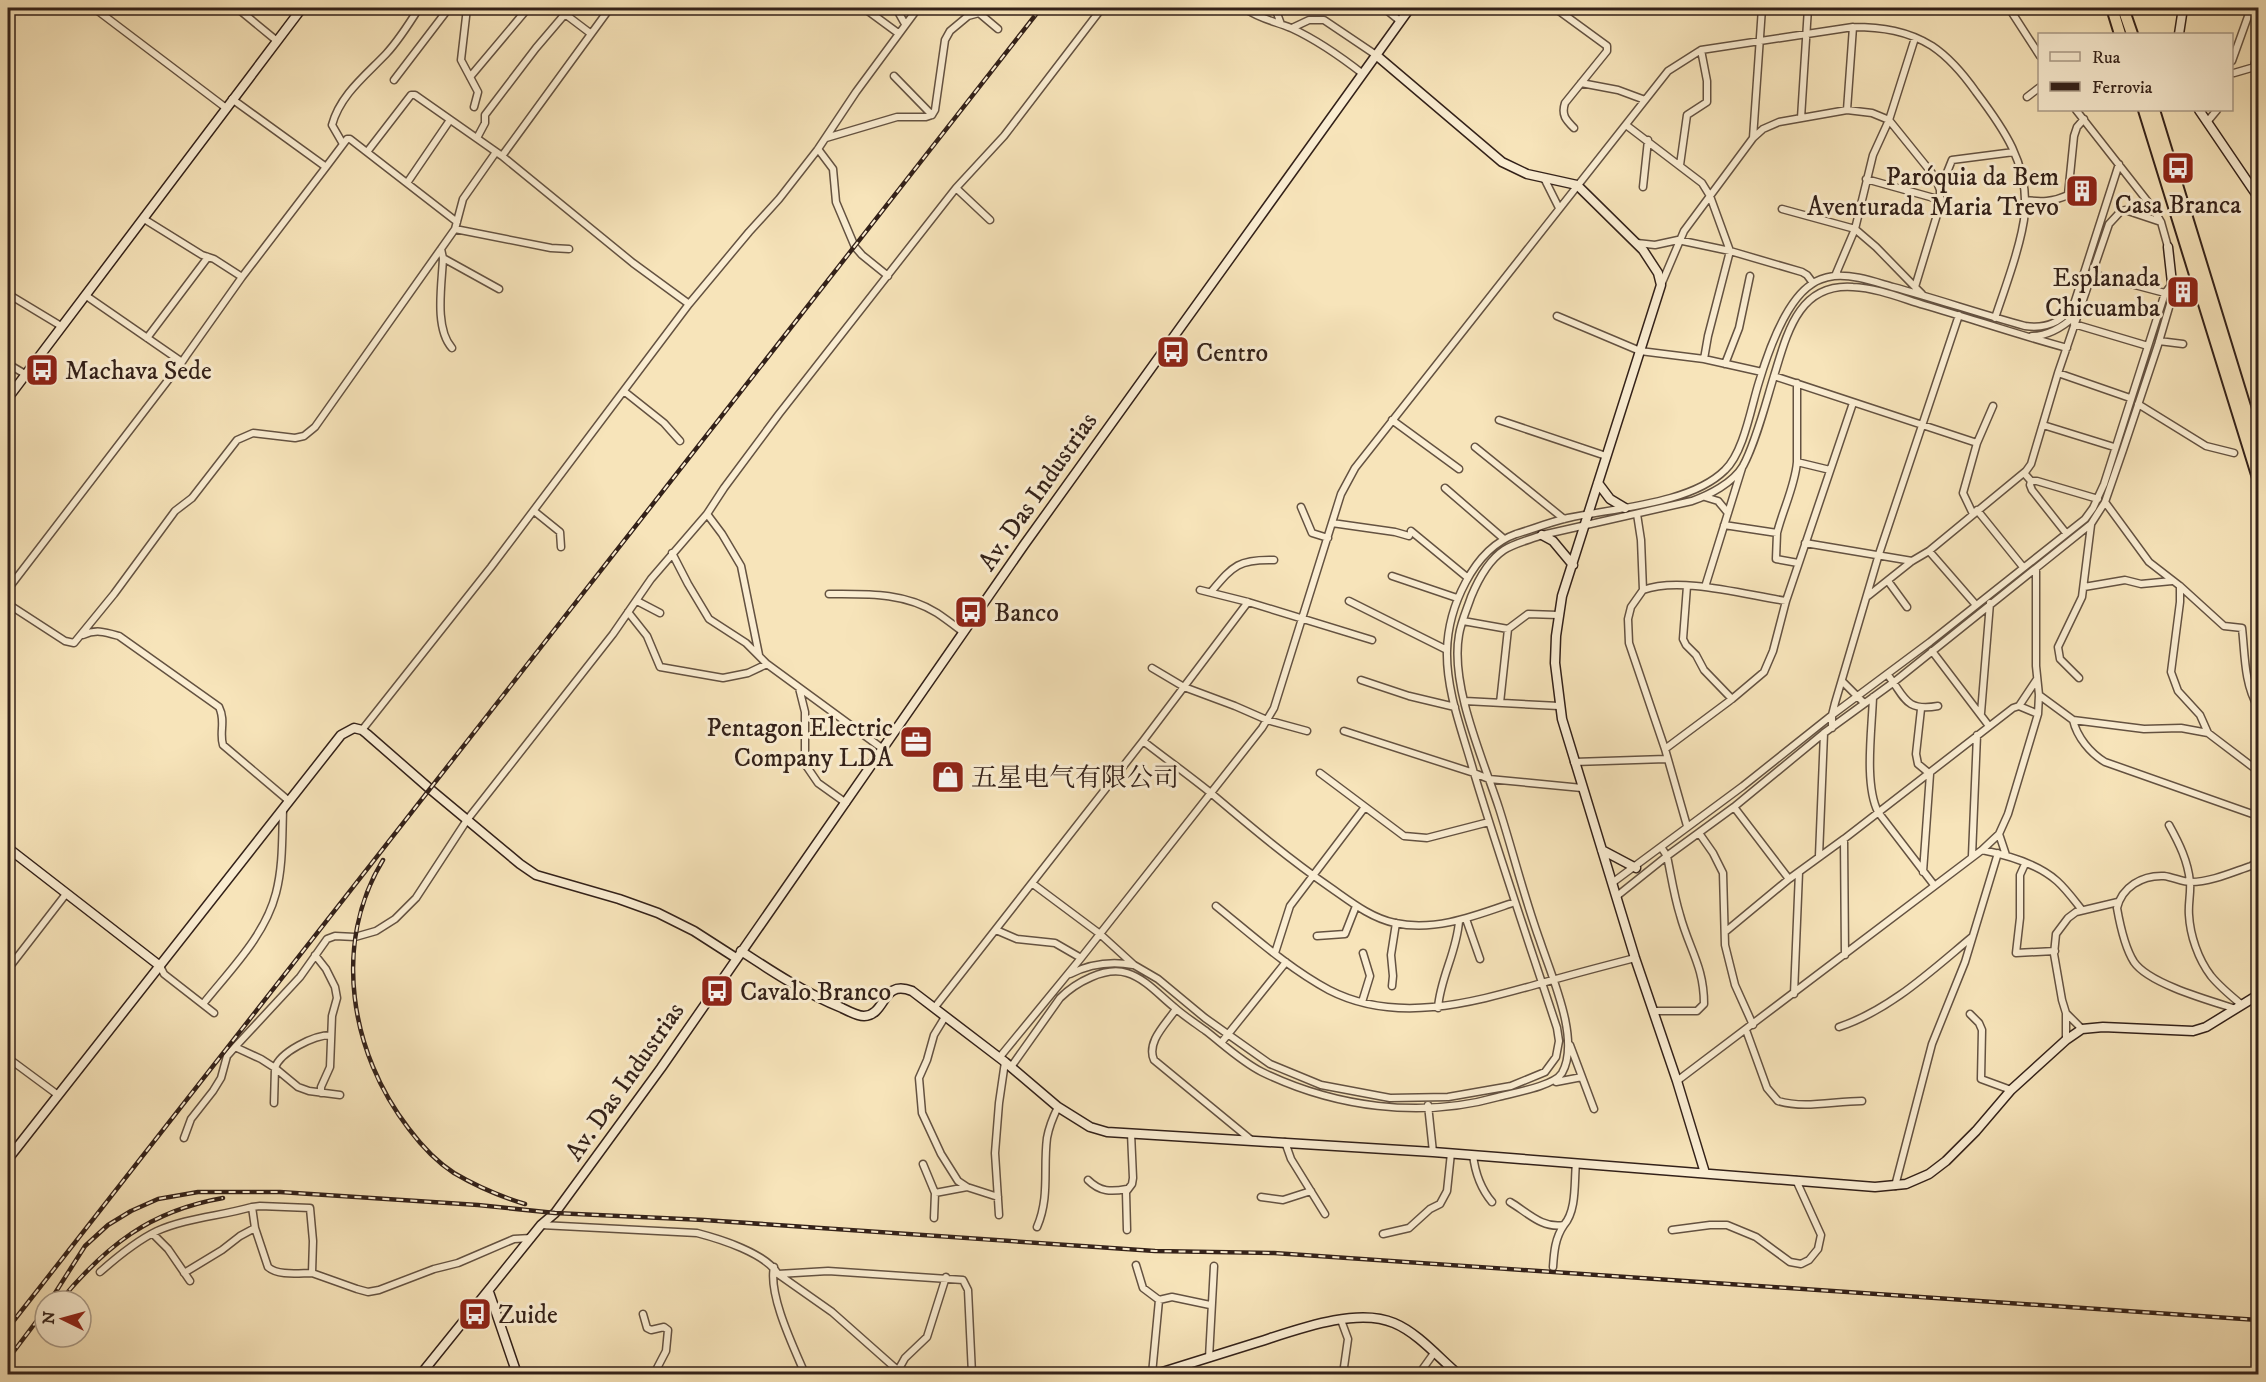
<svg xmlns="http://www.w3.org/2000/svg" width="2266" height="1382" font-family="'IM FELL DW Pica','Noto Serif SC',serif">
	<rect width="100%" height="100%" fill="#f7e4ba"/>
	<filter id="stains"><feTurbulence type="fractalNoise" baseFrequency=".00333" numOctaves="4"/><feColorMatrix values="0 0 0 0 .2 0 0 0 0 .09 0 0 0 0 .02 0 0 0 .5 -.17"/></filter>
	<radialGradient id="worn" r=".72"><stop offset=".6" stop-color="#630" stop-opacity="0"/><stop offset="1" stop-color="#630" stop-opacity=".3"/></radialGradient>
	<g fill="none" stroke-linecap="round" stroke-linejoin="round">
		<g stroke="#645241" stroke-width="9">
			<path id="street" d="M94,8L226,108
				M237,8L277,41
				M467,8L461,60L478,92L474,107
				M557,8L590,33
				M864,8L898,33
				M896,8L905,24
				M1244,8C1260,19 1274,21 1291,28C1317,40 1340,56 1363,74
				M1275,8L1281,24
				M1384,8L1400,21
				M1555,8L1607,46V51L1565,103C1561,115 1566,120 1574,128
				M2009,8L2040,56
				M1292,28L1309,20H1324L1376,55
				M2232,61L2251,8
				M2254,66L2258,51
				M2234,73L2258,66
				M894,76L932,115
				M470,77L528,8
				M394,80L449,8
				M1581,83L1618,90L1645,100
				M2027,97L2040,87
				M1847,110L1853,27
				M2076,110L2152,207L2161,222L2168,247
				M932,115L935,110L945,40L950,31L968,16L979,13L998,29
				M1801,118L1808,8
				M2207,122L2217,110
				M1626,125L1702,183L1710,196L1730,251L1708,336L1704,359
				M477,138L485,123V115L536,48L565,14
				M826,138L897,117H926L932,115
				M1753,138L1762,8
				M343,144L332,125C340,95 366,75 386,54C399,40 409,24 419,8
				M818,149L833,169L836,202L855,247L862,255L888,276
				M367,152L411,95H415L502,156L633,263L689,304
				M502,156L610,8
				M1680,165L1687,115L1707,102V81L1701,50
				M326,167L347,139H350L457,222
				M1544,178L1559,208
				M1866,179L1941,200
				M407,183L450,120
				M1643,187L1648,140
				M956,188L990,220
				M1940,190L1952,160L2014,152
				M2025,200C2041,202 2053,202 2068,195L2074,136L2077,127L2084,119
				M1782,209L1855,229L1876,247L1915,287
				M144,219L202,255L214,259L242,277
				M455,229L551,248L569,249
				M1637,243L1655,245L1678,240L1730,251L1802,272L1807,275L1813,283
				M441,249L443,258C442,284 434,328 452,348
				M443,258L499,289
				M2093,274L2165,293
				M1835,276L1855,229L1873,155L1889,120L1915,38
				M1661,285L1684,231L1753,138L1763,129L1779,122L1847,110L1872,113L1889,120L1935,177L1940,190V205L1915,287L1922,294
				M8,294L61,326
				M85,295L182,362L186,356L242,277L326,167L232,99
				M1557,316L1640,351L1704,359L1762,372
				M2074,324L2148,346
				M2032,336C2049,336 2064,326 2076,315
				M147,338L208,257
				M2159,341L2183,344
				M8,364L25,374
				M1725,364L1739,328L1750,276
				M2058,373L2130,398
				M1774,376L1977,443L1963,493L1973,514
				M1797,383V462L1830,470
				M625,392L664,423L680,441
				M2138,404L2206,446L2234,453
				M1392,420L1459,469
				M1499,420L1606,456
				M2043,425L2114,447
				M1977,443L1993,406
				M1475,447L1564,519
				M2024,473L2031,481L2030,485L2032,490L2066,533
				M2031,481H2037L2098,499
				M1445,488L1504,539
				M1705,497L1718,501L1728,513
				M2105,502L2149,562L2180,586L2224,626L2242,628C2245,654 2244,684 2258,707
				M1301,507L1312,533L1328,538
				M1977,510L2023,567
				M534,511L560,532L561,547
				M707,514L722,534L741,566L759,655
				M1637,514L1641,540L1643,590
				M1332,523L1395,532L1409,536
				M1724,525L1777,533L1776,559L1798,563
				M1411,531L1468,578
				M1777,533C1783,509 1795,486 1797,462
				M1805,543L1912,561
				M1929,551L1976,605
				M672,553L688,584L709,619L746,643L767,664L883,749
				M1392,576L1457,598
				M1888,581L1907,607
				M1687,586L1683,639L1686,645L1696,655L1704,670L1732,699
				M2180,586V602L2171,672L2178,691L2200,715L2208,733
				M1705,587L1742,468
				M2084,587L2125,580L2141,584L2172,581
				M8,589L182,362
				M1200,590L1248,602L1372,640
				M1211,592C1233,566 1238,559 1274,560
				M829,594C866,594 904,592 937,613C946,619 955,626 963,632
				M1868,596L1912,561L1929,551L2026,471L2031,464L2058,373L2109,224L2121,211L2125,210L2161,222
				M637,601L660,613
				M1349,601L1447,650
				M8,604L65,641L74,643L114,594L175,511L192,498L237,440L253,433L295,438L304,436L315,427L455,229L463,199L496,152
				M628,612L647,636L660,667L723,678L748,673L767,664
				M1463,621L1508,629
				M83,635C96,629 105,632 119,636L219,707C226,721 219,732 223,745L289,801
				M1932,651L1989,726
				M1152,668L1184,687L1235,706L1267,720L1307,731
				M1887,674C1905,696 1904,712 1938,706
				M2079,678L2060,659L2058,647L2082,597L2091,525
				M1361,680L1409,696L1455,707
				M1842,681L1864,703
				M799,688L805,712V764L818,783L846,803
				M2039,695L2073,720L2144,729L2181,728L2208,733L2258,771
				M1873,697C1872,729 1864,784 1878,812L1934,885
				M1465,701L1559,706
				M1500,703L1508,629L1528,614L1558,615
				M2019,706L2037,679
				M1921,709L1916,754L1918,764L1930,774L1923,872
				M1981,713L1990,603
				M2073,720C2077,737 2090,753 2105,762L2258,816
				M1832,728V715L1835,703L1879,554L1959,315
				M362,730L491,567L689,304L749,232L779,199L818,149L856,92L918,8
				M1344,731L1474,773L1489,779L1582,788
				M1143,741C1166,759 1190,776 1212,794C1251,827 1289,859 1331,888C1351,902 1371,918 1395,923C1436,932 1477,915 1515,902
				M1665,749L1732,699L1764,672L1773,651L1786,601L1853,403
				M1574,762L1666,759
				M2255,769L2258,751
				M1320,773L1404,836L1427,838L1489,822
				M1734,807L1789,879
				M2169,825C2179,843 2188,861 2190,882C2191,893 2188,904 2189,915C2190,935 2198,959 2211,976C2220,987 2231,996 2242,1005
				M1687,826L1665,749L1629,643L1628,619L1631,607L1643,590C1680,576 1746,595 1786,601
				M1699,833L1713,853L1723,873L1725,945L1735,985L1753,1025
				M1999,834L2006,855
				M1844,839L1845,955
				M1982,850C2007,855 2038,864 2057,881C2066,889 2074,900 2082,910
				M1819,856L1824,733
				M1972,856L1977,735
				M2025,864L2020,875V918L2016,953L2055,951
				M1612,883L1743,786L1832,715L1930,642L2085,519L2093,508L2104,484L2165,293L2172,284
				M1033,884L1100,934L1134,965L1158,979L1205,1018L1270,1064L1321,1085L1390,1098L1448,1097L1511,1086L1545,1072L1556,1057L1559,1041L1557,1028C1529,943 1500,859 1474,773C1463,733 1446,692 1447,651C1448,608 1473,549 1516,534C1533,529 1550,522 1568,518C1614,508 1691,504 1725,470C1744,452 1751,407 1759,382C1768,352 1785,301 1812,284C1817,280 1828,277 1834,276C1853,274 1875,282 1893,287C1937,299 1981,314 2025,326C2046,329 2062,323 2074,304L2119,164
				M1617,896L1667,856L1734,807L1824,733L1894,682L2091,524L2105,502L2123,450L2158,345L2173,294L2172,283
				M1216,906C1252,935 1288,968 1329,990C1397,1025 1474,1002 1542,983C1573,974 1604,966 1635,958
				M1466,919L1480,959
				M996,930L1017,939L1055,943L1081,958
				M1725,932L1789,879L1844,839L2013,708L2019,706L2038,714
				M1317,936L1345,934L1356,906
				M1275,953L1290,906L1365,807
				M315,955L326,969L335,987L337,998L332,1016L330,1067L321,1087V1093
				M160,966L164,974L214,1013
				M8,969L66,894
				M1070,974C1090,964 1111,961 1133,965
				M1392,986L1393,976L1391,955L1396,923
				M1794,994L1799,872
				M1362,1002L1370,976L1363,953
				M203,1004C230,970 265,936 276,893C283,866 282,838 283,810
				M935,1007L1143,741L1248,602
				M1438,1008C1440,978 1457,952 1459,921
				M1176,1009C1166,1024 1146,1042 1154,1060L1250,1139
				M2236,1009C2211,1001 2149,984 2134,962C2125,948 2120,925 2117,908C2122,887 2142,875 2164,876C2173,877 2182,882 2191,882C2211,882 2233,872 2251,866L2258,862
				M1653,1011H1697L1704,1004C1704,966 1689,949 1680,915C1674,896 1671,875 1667,856L1661,847
				M1970,1014L1979,1023L1982,1030L1981,1079L2011,1090
				M945,1017L934,1035L927,1060L919,1078L922,1113L941,1154L958,1181L967,1187L998,1197
				M1839,1027C1890,1010 1931,971 1972,937
				M2082,1029L2066,1013L2062,1000L2054,954L2056,934L2068,918L2076,912L2118,902
				M1746,1030L1767,1088L1778,1101C1805,1109 1834,1101 1862,1101
				M331,1035C314,1035 280,1052 275,1068L298,1087L309,1091L340,1095
				M2066,1040V1013
				M1221,1043L1286,962
				M1570,1045L1594,1109
				M8,1058L58,1095
				M999,1058L1081,958L1262,728L1274,708L1341,494L1355,468L1668,71L1701,50L1853,27C1882,27 1908,31 1932,46C1950,58 1964,75 1976,92C2004,129 2028,163 2025,212C2022,243 2005,288 1995,318
				M1011,1067L1060,998C1075,983 1105,966 1127,973C1146,979 1159,995 1174,1007C1184,1016 1195,1023 1206,1031C1224,1045 1242,1062 1262,1072C1334,1107 1420,1119 1498,1097C1513,1093 1554,1086 1562,1073C1581,1040 1551,975 1540,941C1524,897 1513,852 1499,808C1483,759 1450,686 1459,635C1461,622 1467,609 1471,597C1478,580 1489,560 1504,550C1515,543 1529,540 1542,535L1692,501C1709,495 1733,483 1743,466C1756,442 1766,402 1774,376C1787,334 1798,283 1853,287C1877,288 1901,298 1924,305C1972,319 2019,335 2067,348
				M1677,1081L1982,850L1999,834L2008,814L2038,714L2039,695L2036,666V569
				M1556,1082L1582,1077
				M274,1103L275,1068L261,1059L235,1047L300,977L327,939L335,936L355,937L376,931L395,919L416,898L467,820L613,634L651,579L707,514L724,488L779,414L956,188L1004,136L1102,8
				M1428,1105L1433,1152
				M184,1138L191,1119L213,1091L221,1078L227,1056L235,1047
				M1285,1142L1291,1159L1325,1214
				M1473,1155C1475,1172 1481,1189 1492,1202
				M923,1164L935,1193L934,1218
				M1088,1180C1100,1192 1111,1192 1127,1189
				M1895,1186L1932,1044L1965,962L1998,853
				M935,1193L967,1187
				M1261,1197L1283,1200L1311,1191
				M1510,1202C1527,1212 1542,1229 1564,1225C1577,1210 1574,1182 1576,1163
				M999,1215L995,1153L999,1103L1005,1062
				M541,1225L697,1233C720,1239 765,1253 778,1274L832,1312L902,1374
				M1037,1227C1050,1197 1043,1169 1047,1138C1049,1127 1053,1117 1058,1107
				M1127,1230L1126,1192L1132,1184L1133,1178L1131,1133
				M1672,1230L1710,1225H1727L1756,1237L1790,1262L1801,1264L1809,1260L1818,1249L1821,1235L1796,1180
				M153,1234L168,1249L190,1281
				M1383,1234L1409,1228L1430,1209L1440,1204L1447,1191L1451,1153
				M1136,1265L1143,1288L1159,1300L1152,1374
				M774,1267C768,1295 794,1348 805,1374
				M1553,1267C1554,1252 1555,1238 1564,1225
				M100,1272C117,1257 136,1241 157,1231C186,1218 221,1216 252,1207
				M184,1273L222,1250L240,1236L255,1228
				M312,1273C299,1273 278,1276 268,1267L255,1228L252,1207L260,1206L310,1208L313,1241L312,1273L357,1289L368,1292L379,1290L434,1269L458,1263L514,1239L531,1238
				M778,1274L828,1271L963,1280L968,1290L972,1374
				M1159,1300L1172,1297L1210,1305
				M643,1314L647,1328L651,1330L664,1327L668,1330L666,1351L654,1374
				M1341,1320L1348,1339L1343,1374
				M1209,1358L1214,1266
				M896,1374L905,1358L927,1337L946,1277
				M1419,1374L1434,1353"/>
		</g>
		<g stroke="#332119" stroke-width="11">
			<path id="secondary" d="M2179,34L2183,8
				M1376,55L1502,162L1527,174L1577,185L1643,250L1658,273L1661,285L1562,596L1556,636L1555,663L1562,719L1635,958L1677,1081L1705,1173
				M2199,110L2258,197
				M2168,247L2172,283
				M8,398L302,8
				M1598,483L1610,499L1625,508
				M1542,535L1553,541L1573,565
				M8,848L160,966
				M1602,850L1636,868
				M741,951C773,972 805,993 842,1008C848,1011 857,1016 864,1016C887,1015 881,979 912,991L1005,1062L1058,1107L1090,1127L1107,1132L1433,1152L1875,1187L1906,1184L1929,1174L1946,1161L1976,1131L2011,1090L2066,1040L2082,1029L2103,1027L2193,1031L2206,1027L2258,995
				M8,1159L341,735L354,728L362,730L367,734L430,789L520,864L536,875L619,899L658,913L694,931L736,958
				M489,1292L517,1374
				M421,1374L541,1225L555,1213L661,1068L1024,545L1410,8
				M1156,1374C1188,1364 1220,1354 1252,1344C1291,1332 1355,1306 1394,1323C1418,1333 1439,1358 1458,1374"/>
		</g>
		<g stroke="#332119" stroke-width="14">
			<path id="highway" d="M2112,8L2120,34
				M2123,8L2132,34
				M2144,110L2258,478
				M2154,110L2258,449"/>
		</g>
		<use href="#street" stroke="#faedd2" stroke-width="6"/>
		<use href="#secondary" stroke="#faedd2" stroke-width="8"/>
		<use href="#highway" stroke="#f7e4ba" stroke-width="10"/>
		<g stroke="#332119" stroke-width="4.5">
			<path id="rail" d="M383,860C332,944 350,1053 409,1129C421,1145 437,1162 454,1173C476,1186 502,1197 525,1204
				M50,1301L85,1246L108,1225L131,1211L158,1199L198,1192H280L478,1205L555,1213L704,1220L1155,1251L1274,1253L2258,1320
				M60,1301C106,1246 149,1211 223,1198
				M8,1328L1041,8
				M8,1359L45,1310"/>
		</g>
		<use href="#rail" stroke="#faedd2" stroke-width="2" stroke-dasharray="7" stroke-linecap="butt"/>
	</g>
	<defs>
		<g id="bus-square" transform="scale(1.725)"><rect x="-9" y="-9" width="18" height="18" rx="4" fill="#8f2418" stroke="#faedd2"/><path d="M-5-6H5V4H4V6H2V4H-2V6H-4V4H-5ZM-3.5-4V0h7V-4ZM-3.5 1.2v1.5H-2V1.2ZM2 1.2v1.5H3.5V1.2Z" fill="#fff"/></g>
		<g id="building-square" transform="scale(1.725)"><rect x="-9" y="-9" width="18" height="18" rx="4" fill="#8f2418" stroke="#faedd2"/><path d="M-4-6H4V6H1V3H-1V6H-4ZM-2.5-4.3h1.7v1.8h-1.7ZM.8-4.3h1.7v1.8H.8ZM-2.5-1h1.7V.8h-1.7ZM.8-1h1.7V.8H.8Z" fill="#fff"/></g>
		<g id="office-square" transform="scale(1.725)"><rect x="-9" y="-9" width="18" height="18" rx="4" fill="#8f2418" stroke="#faedd2"/><path d="M-6-3h4V-5.5h4V-3h4V5H-6ZM-1-4.5V-3h2v-1.5ZM-6 0V1H6V0Z" fill="#fff"/></g>
		<g id="shop-square" transform="scale(1.725)"><rect x="-9" y="-9" width="18" height="18" rx="4" fill="#8f2418" stroke="#faedd2"/><path d="M-5-2.5h2.3a2.7 3.5 0 0 1 5.4 0H5L5.5 6h-11ZM-1.5-2.5h3a1.5 2.3 0 0 0-3 0Z" fill="#fff"/></g>
	</defs>
	<g fill-rule="evenodd">
		<use href="#bus-square" x="2178" y="168"/>
		<use href="#building-square" x="2082" y="191"/>
		<use href="#building-square" x="2183" y="292"/>
		<use href="#bus-square" x="1173" y="352"/>
		<use href="#bus-square" x="42" y="370"/>
		<use href="#bus-square" x="971" y="612"/>
		<use href="#office-square" x="916" y="742"/>
		<use href="#shop-square" x="948" y="777"/>
		<use href="#bus-square" x="717" y="991"/>
		<use href="#bus-square" x="475" y="1314"/>
	</g>
	<g text-anchor="middle" stroke-width="6" stroke-linejoin="round" paint-order="stroke">
		<g font-size="26" fill="#332119" stroke="#faedd2" text-anchor="start">
			<text x="2059" y="185" text-anchor="end">Paróquia da Bem<tspan x="2059" dy="30">Aventurada Maria Trevo</tspan></text>
			<text x="2178" y="213" text-anchor="middle">Casa Branca</text>
			<text x="2160" y="286" text-anchor="end">Esplanada<tspan x="2160" dy="30">Chicuamba</tspan></text>
			<text x="1196" y="361">Centro</text>
			<text x="65" y="379">Machava Sede</text>
			<text x="994" y="621">Banco</text>
			<text x="893" y="736" text-anchor="end">Pentagon Electric<tspan x="893" dy="30">Company LDA</tspan></text>
			<text x="971" y="786">五星电气有限公司</text>
			<text x="740" y="1000">Cavalo Branco</text>
			<text x="498" y="1323">Zuide</text>
		</g>
		<g font-size="26" fill="#332119" stroke="#faedd2">
			<text transform="translate(1037 491) rotate(-55)" y="9">Av. Das Industrias</text>
			<text transform="translate(624 1081) rotate(-55)" y="9">Av. Das Industrias</text>
		</g>
	</g>
	<rect width="2266" height="1382" fill="none" stroke="#f7e4ba" stroke-width="30"/>
	<rect x="9" y="9" width="2248" height="1364" fill="none" stroke="#332119" stroke-width="3"/>
	<rect x="15" y="15" width="2236" height="1352" fill="none" stroke="#332119" stroke-width="1.5"/>
	<rect x="2038" y="33" width="195" height="78" fill="#faedd2" stroke="#aa9b88" stroke-width="1.5"/>
	<rect x="2050" y="52" width="30" height="9" fill="#faedd2" stroke="#aa9b88" stroke-width="1.5"/>
	<text x="2092" y="63" font-size="18" fill="#332119">Rua</text>
	<rect x="2050" y="82" width="30" height="9" fill="#332119" stroke="#aa9b88" stroke-width="1.5"/>
	<text x="2092" y="93" font-size="18" fill="#332119">Ferrovia</text>
	<g transform="translate(63 1319) rotate(275)"><circle r="28" fill="#faedd2" stroke="#aa9b88" stroke-width="1.5"/>
	<path d="M0-4.5L10 22L0 15L-10 22Z" fill="#8f2418"/>
	<text y="-9" font-size="16" font-weight="bold" text-anchor="middle" fill="#332119">N</text>
	</g>
	<rect width="100%" height="100%" filter="url(#stains)"/>
	<rect width="100%" height="100%" fill="url(#worn)"/>
</svg>
